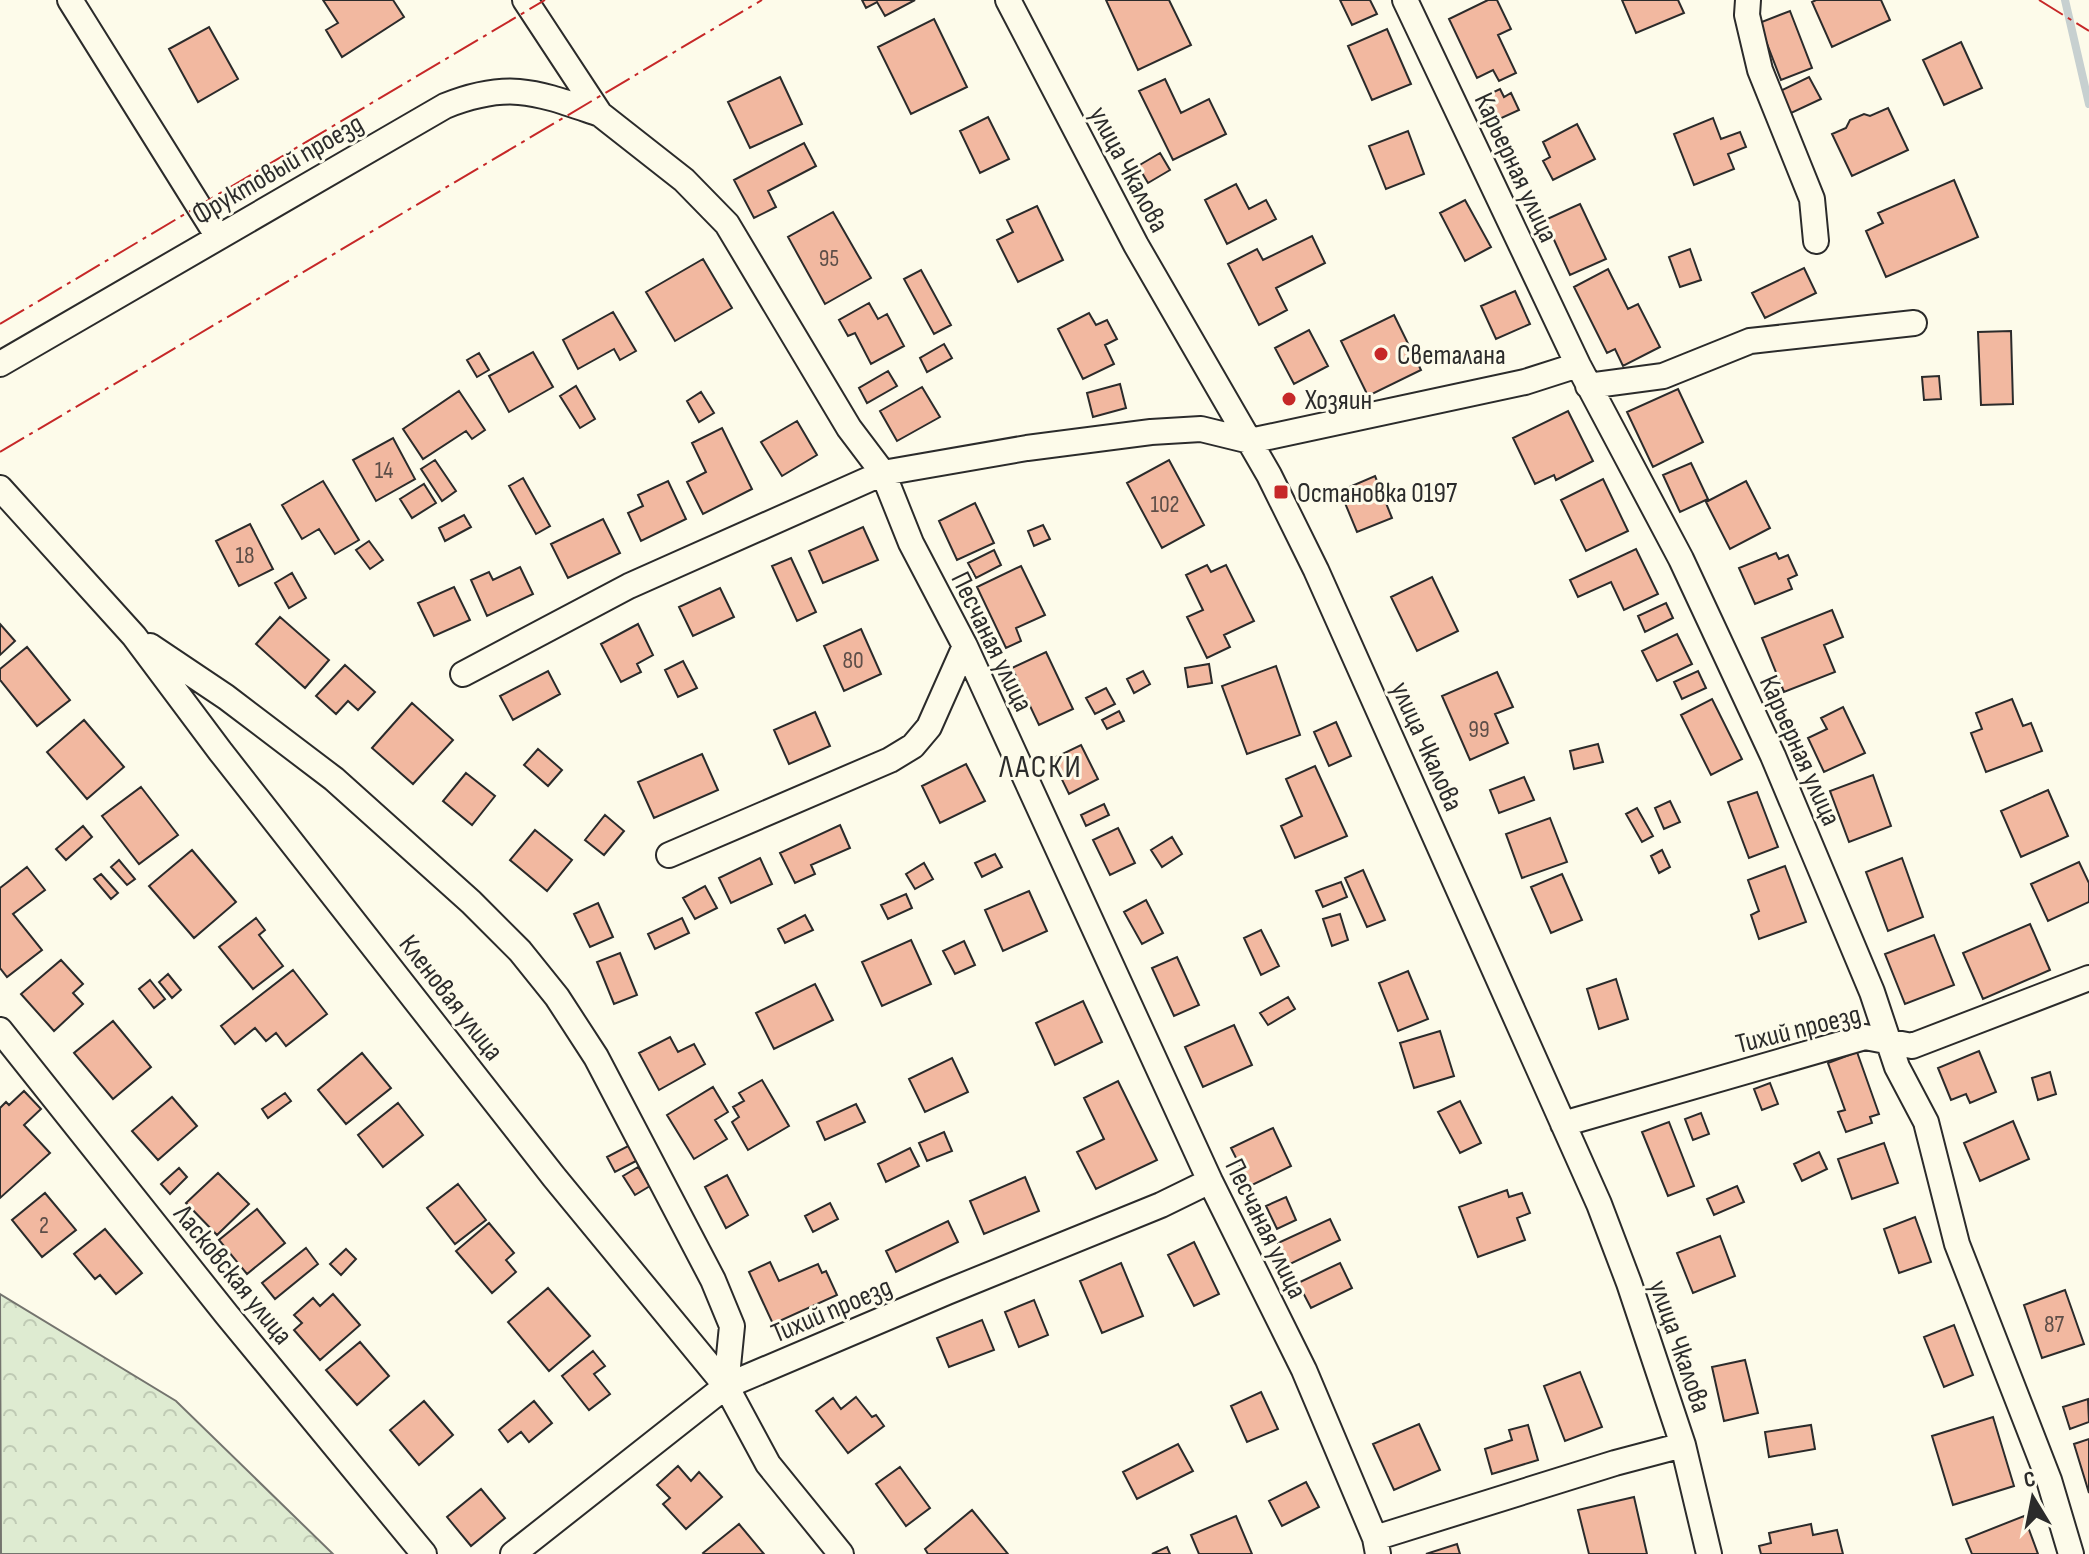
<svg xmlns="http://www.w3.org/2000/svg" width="2089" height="1554" font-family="'Sofia Sans Condensed',sans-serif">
	<defs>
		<pattern id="forest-crowns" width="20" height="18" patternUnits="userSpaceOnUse" patternTransform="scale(2)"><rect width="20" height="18" fill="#deebd1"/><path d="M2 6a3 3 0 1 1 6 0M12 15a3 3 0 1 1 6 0" fill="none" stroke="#bfcab4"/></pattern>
	</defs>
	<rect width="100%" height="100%" fill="#fdfbea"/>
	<path fill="url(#forest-crowns)" stroke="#74746e" stroke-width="2" d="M0,1294L176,1401L333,1554H1Z"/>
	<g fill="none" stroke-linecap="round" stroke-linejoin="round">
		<path stroke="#c7d0d0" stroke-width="8" d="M2065,0L2089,104"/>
	</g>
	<path fill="#f2b8a0" stroke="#2b2b2b" stroke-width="2" d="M323,0H393L404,17L342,57L326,30L338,23Z
		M862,0H915L885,16L877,2L866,8Z
		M1106,0H1169L1191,45L1138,70Z
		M1340,0H1370L1377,14L1352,25Z
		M1488,0H1497L1511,29L1498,35L1516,73L1499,81L1493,70L1477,78L1449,19Z
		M1622,0H1678L1684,13L1636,33Z
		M1816,0H1881L1890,20L1832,47L1812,2Z
		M1790,11L1812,68L1781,80L1759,23Z
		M934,19L967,87L911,114L878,47Z
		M209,27L238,79L198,102L169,49Z
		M1387,29L1411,84L1372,100L1348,46Z
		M1961,42L1982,88L1944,105L1923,60Z
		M780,77L802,124L750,148L728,102Z
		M1809,77L1821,99L1789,114L1778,92Z
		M1165,79L1181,113L1209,99L1226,134L1173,160L1139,91Z
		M1500,89L1504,97L1511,93L1519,110L1495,121L1483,97Z
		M1888,108L1908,150L1852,176L1832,134L1846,128L1850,120L1864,114L1870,116Z
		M988,117L1009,159L980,173L960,131Z
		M1713,118L1721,139L1740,132L1746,147L1728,154L1734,169L1694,185L1674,134Z
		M1577,124L1595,159L1553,180L1543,161L1550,157L1543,142Z
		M1408,131L1424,174L1386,189L1369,146Z
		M804,143L816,166L768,191L776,207L754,218L734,180Z
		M1160,153L1170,170L1148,183L1138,166Z
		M1954,180L1978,237L1886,277L1866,231L1883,223L1878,213Z
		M1236,184L1249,209L1266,200L1276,219L1227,244L1205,200Z
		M1465,200L1491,247L1465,261L1440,213Z
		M1580,204L1606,259L1570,275L1545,220Z
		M1037,206L1063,260L1018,282L997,240L1013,232L1007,220Z
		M833,212L871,278L825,304L788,237Z
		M1312,236L1325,263L1276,288L1287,310L1259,325L1228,264L1257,249L1263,260Z
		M1690,249L1701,280L1680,287L1669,257Z
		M703,259L732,308L675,341L646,292Z
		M1804,268L1816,293L1765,318L1752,293Z
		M1608,269L1628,309L1638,304L1660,347L1623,366L1615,349L1607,353L1574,287Z
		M921,270L951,325L934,334L904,279Z
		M1515,291L1530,324L1496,339L1481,306Z
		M869,303L878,319L887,314L904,346L871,364L855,333L848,336L839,320Z
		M613,312L636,351L620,360L614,349L578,369L563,340Z
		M1089,313L1096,325L1107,320L1117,339L1105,345L1114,364L1083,379L1058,329Z
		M1394,315L1421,370L1368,396L1341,341Z
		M1309,330L1328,366L1294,384L1275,348Z
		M2011,331L2013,404L1981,405L1978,332Z
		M944,344L952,358L927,372L920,358Z
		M533,352L553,387L509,412L489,376Z
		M479,353L489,370L477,377L467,360Z
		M888,371L897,386L867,403L859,388Z
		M1939,376L1941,399L1924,400L1922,377Z
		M1120,384L1126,408L1093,417L1087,393Z
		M576,386L595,419L580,428L560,396Z
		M922,387L940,417L897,441L880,411Z
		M1678,389L1703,442L1653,467L1627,412Z
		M459,391L485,430L472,439L466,431L423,459L403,429Z
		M701,392L714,413L699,422L687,401Z
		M1568,411L1593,461L1556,480L1554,475L1535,484L1513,438Z
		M797,421L817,455L782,476L761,442Z
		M722,428L752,489L703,514L687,482L706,472L692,443Z
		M393,438L415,479L376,501L353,460Z
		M435,460L456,491L442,501L421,469Z
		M1169,460L1204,525L1162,548L1127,483Z
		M1691,463L1708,499L1680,512L1663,475Z
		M1375,476L1392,518L1357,532L1340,491Z
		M523,478L550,526L536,534L509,486Z
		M1603,479L1628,531L1586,551L1561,500Z
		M323,481L359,540L335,554L319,529L302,539L282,505Z
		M668,481L686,519L641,541L628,513L643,506L638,495Z
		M1746,481L1770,528L1730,549L1706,502Z
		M424,484L436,503L412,518L400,499Z
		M975,503L994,543L957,560L939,521Z
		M464,515L471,527L445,541L439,528Z
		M603,519L620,553L568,578L551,544Z
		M250,524L273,569L239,586L216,541Z
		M1043,525L1050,539L1034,546L1028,531Z
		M863,527L878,560L823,583L809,551Z
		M369,541L383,560L370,569L356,550Z
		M1636,549L1658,594L1624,610L1611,582L1578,597L1570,580Z
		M994,550L1001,565L976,578L968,563Z
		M1776,553L1779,559L1788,555L1797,575L1788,579L1792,589L1755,604L1739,568Z
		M791,558L816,612L797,621L772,566Z
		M1207,565L1211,572L1226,565L1254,621L1224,635L1230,647L1207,658L1187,617L1203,610L1186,575Z
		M1021,566L1045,615L1016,628L1021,641L1006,648L977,587Z
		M520,567L533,594L487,616L471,580L489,572L493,580Z
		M292,573L306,598L289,608L275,583Z
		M1432,577L1458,631L1417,651L1391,597Z
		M454,587L470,620L434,636L418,603Z
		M720,588L734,617L693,636L679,607Z
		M1666,603L1673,618L1645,632L1638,616Z
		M1832,610L1843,637L1824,645L1835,672L1784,692L1762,638Z
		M280,617L329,660L305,688L256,644Z
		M0,624L15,641L0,655Z
		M638,624L653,655L637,664L641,672L621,682L601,644Z
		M861,629L881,674L844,691L824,646Z
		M1677,634L1692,664L1657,681L1642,651Z
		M27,647L70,700L37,726L0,680V669Z
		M1046,652L1073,709L1039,725L1012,668Z
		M683,661L697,688L678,697L665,670Z
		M1209,664L1212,683L1188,687L1185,668Z
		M345,665L375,692L358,710L348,701L336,714L316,696Z
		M1276,666L1300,735L1247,754L1222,686Z
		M548,671L560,694L513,720L500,696Z
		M1143,671L1150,684L1134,693L1127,679Z
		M1698,671L1706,688L1682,699L1674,682Z
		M1497,672L1513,707L1495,714L1508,743L1470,760L1442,696Z
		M1106,688L1115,704L1095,714L1086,698Z
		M1712,699L1742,759L1711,775L1681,715Z
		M2012,699L2023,726L2031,723L2042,751L1986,772L1971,733L1982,729L1976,713Z
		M412,703L453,740L413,784L372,748Z
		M1843,707L1865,753L1824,772L1808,738L1827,729L1821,718Z
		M1119,711L1124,721L1107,729L1102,720Z
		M815,712L830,746L789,764L774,730Z
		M84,720L124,767L87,799L47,752Z
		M1336,722L1351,756L1329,766L1314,732Z
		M1598,744L1603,762L1574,769L1570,751Z
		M1081,745L1098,779L1069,794L1052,759Z
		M538,749L562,770L548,786L524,765Z
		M702,754L718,790L654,818L638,782Z
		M966,764L985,801L940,823L922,786Z
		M1315,766L1347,836L1295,858L1281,826L1302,816L1286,779Z
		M466,773L495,796L472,825L443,801Z
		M1873,775L1891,826L1849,842L1830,791Z
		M1524,777L1534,800L1499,813L1490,790Z
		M141,787L178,835L139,864L102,816Z
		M2048,790L2068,836L2021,857L2001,811Z
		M1757,792L1778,847L1749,858L1728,802Z
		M1670,801L1680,822L1664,829L1655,808Z
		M1104,804L1109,815L1086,826L1081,815Z
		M1637,808L1653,836L1642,842L1626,814Z
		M605,815L624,831L604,855L585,840Z
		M1550,818L1567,862L1522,878L1506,834Z
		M840,825L850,848L811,865L815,874L795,883L780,853Z
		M83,826L92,837L66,860L56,849Z
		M1118,828L1135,863L1110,875L1093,840Z
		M535,830L572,860L547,891L510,860Z
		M1172,837L1182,854L1162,867L1151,850Z
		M192,850L236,902L194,938L149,886Z
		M1662,850L1670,867L1659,873L1651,856Z
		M995,854L1002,867L982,877L975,863Z
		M760,858L772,884L731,903L719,878Z
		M1902,858L1923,917L1888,931L1866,872Z
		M119,860L135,879L127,885L111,867Z
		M2079,862L2089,883V902L2048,921L2031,884Z
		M924,863L933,879L915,889L906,874Z
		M1785,866L1806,922L1759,939L1751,915L1759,911L1748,880Z
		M27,867L45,890L13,914L42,950L7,977L0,968V888Z
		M1363,870L1385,920L1367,927L1345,878Z
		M101,874L118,893L111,899L94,879Z
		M1562,874L1582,920L1551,933L1531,887Z
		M1341,882L1347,897L1323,907L1316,891Z
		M705,886L717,908L695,919L683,898Z
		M1029,891L1047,931L1003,951L985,910Z
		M906,894L912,908L888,919L881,905Z
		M1146,900L1163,933L1142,944L1124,912Z
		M598,903L613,937L590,947L574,914Z
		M1340,914L1348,940L1332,946L1323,919Z
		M805,915L813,930L785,943L778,929Z
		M256,918L265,930L259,935L283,966L253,989L219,947Z
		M682,918L689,933L655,949L648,934Z
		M2030,924L2050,970L1983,999L1963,953Z
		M1261,930L1279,966L1261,975L1244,938Z
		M1934,935L1954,985L1905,1004L1885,954Z
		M911,940L931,984L882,1006L862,962Z
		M964,941L975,965L955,974L943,951Z
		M620,953L637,995L614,1004L597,962Z
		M1177,957L1199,1005L1174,1016L1152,968Z
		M61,960L83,984L73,993L83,1004L54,1031L21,994Z
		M293,970L327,1014L286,1046L276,1033L266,1041L255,1028L235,1044L221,1026Z
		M1408,971L1428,1019L1398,1031L1379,983Z
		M168,974L181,990L172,998L159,982Z
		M1616,979L1628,1019L1599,1029L1587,989Z
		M150,980L165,999L154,1008L139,989Z
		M815,984L833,1020L774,1049L756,1013Z
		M1288,997L1295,1009L1268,1025L1260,1013Z
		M1083,1001L1102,1042L1055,1065L1036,1023Z
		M113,1021L151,1067L113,1099L74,1053Z
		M1234,1025L1252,1065L1203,1087L1185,1047Z
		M1440,1031L1454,1076L1414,1088L1400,1043Z
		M670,1037L678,1052L694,1044L705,1064L659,1090L639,1053Z
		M1979,1051L1996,1092L1970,1103L1966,1094L1951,1100L1938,1068Z
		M1857,1052L1879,1114L1870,1117L1872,1123L1846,1132L1838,1112L1845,1110L1828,1063Z
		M362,1053L391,1088L346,1124L318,1090Z
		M952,1058L968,1092L925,1112L909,1079Z
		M2050,1072L2056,1094L2038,1100L2032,1078Z
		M762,1080L789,1126L748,1150L732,1122L739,1117L733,1107L744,1101L739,1093Z
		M1118,1081L1157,1160L1096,1189L1077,1152L1104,1139L1084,1098Z
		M1770,1083L1778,1104L1762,1110L1754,1089Z
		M713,1087L728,1112L715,1120L727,1139L694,1159L667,1115Z
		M24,1091L41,1109L24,1125L50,1153L0,1198V1108L6,1102L9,1105Z
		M285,1093L291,1101L268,1118L262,1109Z
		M172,1097L197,1126L158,1160L132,1131Z
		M1460,1101L1481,1143L1460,1153L1438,1112Z
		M398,1103L423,1135L383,1167L358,1135Z
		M856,1104L865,1122L825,1140L817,1122Z
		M1701,1113L1709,1134L1693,1140L1685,1119Z
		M2013,1121L2029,1159L1980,1181L1964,1143Z
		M1669,1122L1694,1186L1668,1196L1642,1132Z
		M1273,1128L1291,1166L1250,1186L1231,1148Z
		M944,1132L952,1151L927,1161L919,1143Z
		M1884,1143L1898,1183L1852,1199L1838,1159Z
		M630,1145L638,1160L615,1172L607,1157Z
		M910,1148L919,1166L886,1182L878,1164Z
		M1819,1152L1827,1169L1802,1181L1794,1164Z
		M638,1167L650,1186L635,1195L623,1176Z
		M179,1168L187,1177L170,1194L161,1184Z
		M218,1173L249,1204L217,1235L186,1203Z
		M727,1175L748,1215L726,1228L705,1187Z
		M1025,1177L1039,1211L984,1234L970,1201Z
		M458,1184L486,1220L455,1244L427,1208Z
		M1737,1186L1744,1202L1714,1215L1707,1199Z
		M1507,1190L1509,1197L1522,1193L1530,1213L1517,1218L1525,1240L1478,1257L1459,1207Z
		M45,1193L76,1230L42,1257L12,1220Z
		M1286,1197L1296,1220L1277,1229L1266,1206Z
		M830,1203L838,1219L813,1232L805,1216Z
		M257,1209L285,1243L247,1274L219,1240Z
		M1915,1217L1931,1262L1899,1273L1884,1229Z
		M1330,1219L1340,1240L1288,1265L1278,1243Z
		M948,1221L958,1242L896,1272L886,1251Z
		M489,1223L514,1253L506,1260L516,1272L492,1293L456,1251Z
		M105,1229L142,1273L116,1294L100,1275L95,1279L74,1254Z
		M1720,1236L1735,1276L1693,1293L1677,1253Z
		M1194,1242L1219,1294L1194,1306L1168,1255Z
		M306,1248L318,1264L275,1299L262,1283Z
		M346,1249L356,1259L341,1275L330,1264Z
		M770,1262L779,1281L818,1264L822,1273L826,1271L837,1295L773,1324L749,1272Z
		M1121,1263L1143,1316L1102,1333L1080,1281Z
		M1340,1263L1352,1288L1311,1308L1298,1283Z
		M548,1288L590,1336L549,1371L508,1322Z
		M2065,1290L2084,1344L2042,1358L2024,1305Z
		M333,1294L360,1325L320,1360L294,1330L302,1323L294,1315L313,1298L320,1306Z
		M1034,1300L1048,1335L1019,1347L1005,1312Z
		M982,1320L994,1350L949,1367L937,1338Z
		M1954,1325L1973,1375L1944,1387L1924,1337Z
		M360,1342L389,1376L357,1405L326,1370Z
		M593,1351L605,1366L594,1374L610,1394L589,1410L562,1376Z
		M1745,1360L1758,1413L1724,1421L1712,1367Z
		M1580,1372L1602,1427L1565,1441L1544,1386Z
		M1261,1392L1278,1429L1247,1442L1231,1406Z
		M856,1397L872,1417L876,1415L884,1426L848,1453L816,1411L833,1398L841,1409Z
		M2088,1399L2089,1422L2070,1429L2063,1407Z
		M424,1401L453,1435L419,1465L390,1430Z
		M534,1401L552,1423L529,1442L521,1432L508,1442L499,1430Z
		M1993,1417L2014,1486L1953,1505L1932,1436Z
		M1419,1424L1440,1470L1394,1490L1373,1444Z
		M1528,1425L1538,1460L1492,1474L1485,1449L1512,1440L1509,1430Z
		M1811,1425L1815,1449L1769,1457L1765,1432Z
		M2089,1439V1493L2074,1444Z
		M1178,1444L1193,1471L1137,1499L1123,1472Z
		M678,1466L691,1481L699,1472L722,1497L686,1529L663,1504L670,1498L657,1485Z
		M900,1467L930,1508L906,1526L876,1484Z
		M1306,1482L1319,1507L1282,1526L1269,1501Z
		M481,1489L505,1518L471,1546L447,1517Z
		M1634,1497L1647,1554H1589L1578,1510Z
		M972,1510L1008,1554H928L925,1549Z
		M1236,1516L1252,1554H1199L1191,1535Z
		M2024,1516L2038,1554H1972L1966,1539Z
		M739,1524L764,1554H704L703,1553Z
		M1811,1524L1813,1535L1837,1530L1843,1554H1761L1759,1546L1771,1543L1769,1533Z
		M1457,1544L1460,1554H1426Z
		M1167,1547L1170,1554H1152Z"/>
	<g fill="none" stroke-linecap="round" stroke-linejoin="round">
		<g stroke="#2b2b2b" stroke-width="28">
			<path id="street" d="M70,0L218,237
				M525,0L600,114L684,180L727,224L849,428L883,473L911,543L965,646L1210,1181L1304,1370L1375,1538L1378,1554
				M1008,0L1136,245L1269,475L1316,570L1599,1204L1629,1283L1683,1445L1709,1554
				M1405,0L1578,365L1681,559L1773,756L1872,992L1897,1067L1926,1122L1957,1244L2049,1480L2071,1554
				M1748,0L1747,15L1760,70L1812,199L1816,241
				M0,364L445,106C510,80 538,93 600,114
				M1588,386L1663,376L1750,341L1914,323
				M0,488L134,636L220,751L554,1177L726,1386L768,1464L841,1554
				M150,646L226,697L334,779L471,902L520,951L557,997L596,1057L713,1280L732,1326L726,1386
				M463,674L629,586L883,473L1027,448L1151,432L1201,429L1250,441L1525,382L1578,365
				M669,855L890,760L913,746L929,727L965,646
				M0,1030L227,1315L424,1554
				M1563,1124L1865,1037L1912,1046L2089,978
				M1375,1538L1615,1463L1683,1445
				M513,1554L726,1386L947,1292L1161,1205L1210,1181"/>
		</g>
		<use href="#street" stroke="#fdfbea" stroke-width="24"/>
		<path stroke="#c62828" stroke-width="2" stroke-dasharray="28 6 4 6" stroke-linecap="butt" d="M2039,0L2089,31
			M0,324L545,0
			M0,452L762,0"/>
	</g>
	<g fill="#c62828" stroke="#fdfbea" stroke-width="3">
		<circle cx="1381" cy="354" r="8"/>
		<circle cx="1289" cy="399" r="8"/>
		<rect x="1273" y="484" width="16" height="16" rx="4"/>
	</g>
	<g text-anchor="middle" stroke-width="6" stroke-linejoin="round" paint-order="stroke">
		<g font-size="24" fill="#5d4e48">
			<text x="829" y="266">95</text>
			<text x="384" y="478">14</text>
			<text x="1165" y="512">102</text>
			<text x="245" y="563">18</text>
			<text x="853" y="668">80</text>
			<text x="1479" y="737">99</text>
			<text x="44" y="1233">2</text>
			<text x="2054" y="1332">87</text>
		</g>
		<g font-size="28" fill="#2b2b2b" stroke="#fdfbea">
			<text transform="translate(1517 167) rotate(65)" y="10">Карьерная улица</text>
			<text transform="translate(277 168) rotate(-30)" y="10">Фруктовый проезд</text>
			<text transform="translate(1130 169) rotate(62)" y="10">улица Чкалова</text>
			<text transform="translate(993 641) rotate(64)" y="10">Песчаная улица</text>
			<text transform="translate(1428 746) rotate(66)" y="10">улица Чкалова</text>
			<text transform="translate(1801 750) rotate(66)" y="10">Карьерная улица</text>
			<text transform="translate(452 997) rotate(52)" y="10">Кленовая улица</text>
			<text transform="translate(1798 1028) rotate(-14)" y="10">Тихий проезд</text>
			<text transform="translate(1267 1228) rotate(64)" y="10">Песчаная улица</text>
			<text transform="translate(234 1274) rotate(51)" y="10">Ласковская улица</text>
			<text transform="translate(831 1309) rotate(-23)" y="10">Тихий проезд</text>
			<text transform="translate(1681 1346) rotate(71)" y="10">улица Чкалова</text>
		</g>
		<g font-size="28" fill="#2b2b2b" stroke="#fdfbea" text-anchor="start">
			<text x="1397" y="364">Светалана</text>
			<text x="1305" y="409">Хозяин</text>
			<text x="1297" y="502">Остановка 0197</text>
		</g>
		<g font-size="32" letter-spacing="2" fill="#2b2b2b" stroke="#fdfbea">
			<text x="1041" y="777">ЛАСКИ</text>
		</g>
	</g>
	<g transform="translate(2033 1498) rotate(350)" stroke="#fdfbea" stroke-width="6" paint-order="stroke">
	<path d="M0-6L14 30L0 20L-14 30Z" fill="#2b2b2b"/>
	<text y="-12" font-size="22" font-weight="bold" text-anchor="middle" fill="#2b2b2b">С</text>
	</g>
</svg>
